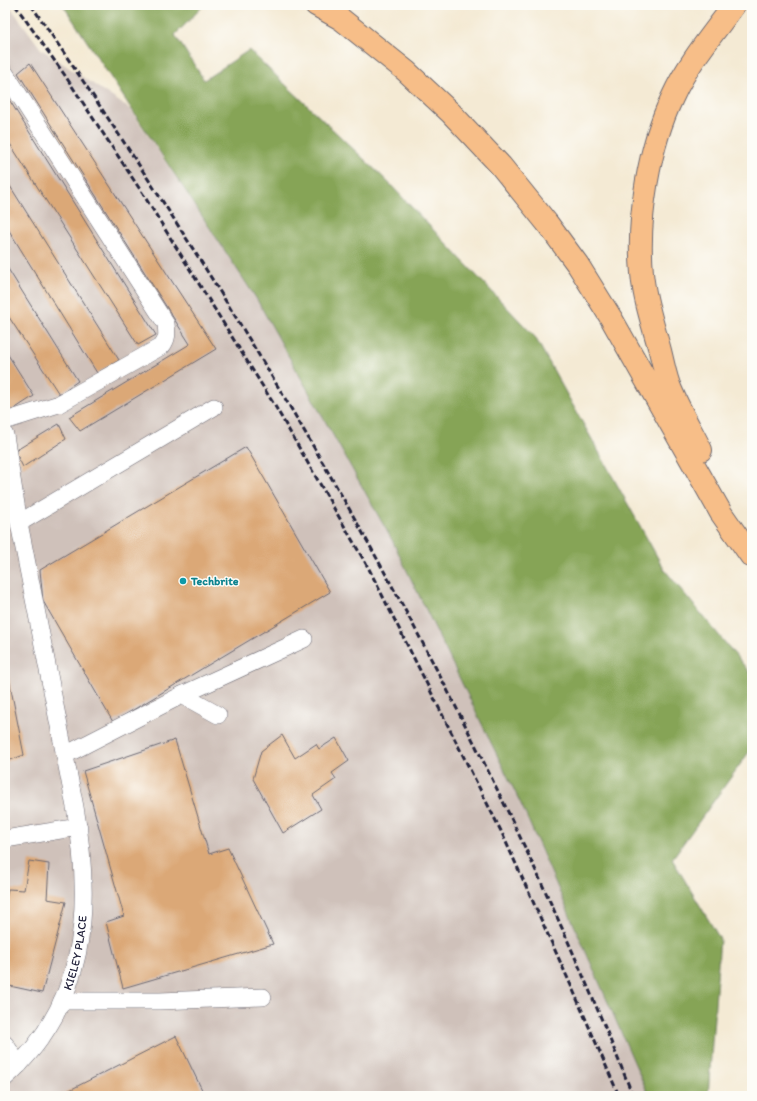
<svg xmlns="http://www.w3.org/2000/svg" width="757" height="1101" font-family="Itim,sans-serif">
	<rect width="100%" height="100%" fill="#fdfcf7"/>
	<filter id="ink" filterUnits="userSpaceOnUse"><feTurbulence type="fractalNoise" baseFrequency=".025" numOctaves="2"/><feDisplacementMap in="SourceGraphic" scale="8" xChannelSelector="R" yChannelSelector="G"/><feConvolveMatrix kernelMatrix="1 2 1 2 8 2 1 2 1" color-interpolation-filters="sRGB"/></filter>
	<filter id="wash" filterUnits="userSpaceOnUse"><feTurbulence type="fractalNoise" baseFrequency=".012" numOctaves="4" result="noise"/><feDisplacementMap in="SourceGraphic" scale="16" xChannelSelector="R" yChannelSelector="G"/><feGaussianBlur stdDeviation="0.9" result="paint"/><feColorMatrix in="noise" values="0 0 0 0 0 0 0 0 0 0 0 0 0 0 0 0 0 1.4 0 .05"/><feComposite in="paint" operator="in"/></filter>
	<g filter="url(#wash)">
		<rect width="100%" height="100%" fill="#f4ead4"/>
		<path fill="#cfc1ba" d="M5,5H9L41,49L130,109L256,298L392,540L522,806L649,1096H5Z"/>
		<path fill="#86a457" stroke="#546349" d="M63,5H204L175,35L204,80L249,50L386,180L535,337L664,569L752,675V748L672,859L720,939L708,1096H649L522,806L392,540L256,298Z"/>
		<g id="blocks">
			<path fill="#dba877" d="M30,63L216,349L80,431L69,417L190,344L18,73Z
				M5,93L156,335L138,345L5,136Z
				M5,178L119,360L97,373L5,224Z
				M5,264L78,381L59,394L5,311Z
				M5,350L34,396L11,411L5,402Z
				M59,424L66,439L23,467L15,451Z
				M246,447L330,592L113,722L43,601L40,570Z
				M5,659L24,755L5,762Z
				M282,735L295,758L316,744L319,749L336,738L349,761L332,773L336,779L313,795L321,809L283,833L253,779L261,751Z
				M175,740L209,854L228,848L273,944L123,988L106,922L124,916L83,771Z
				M29,861L49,864L47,899L66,902L42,993L5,985V903L8,889L24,890Z
				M176,1036L205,1096H58Z"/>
		</g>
	</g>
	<g filter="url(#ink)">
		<use href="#blocks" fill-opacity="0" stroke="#6c6871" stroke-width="1"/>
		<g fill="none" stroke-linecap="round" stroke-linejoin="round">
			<g stroke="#6c6871" stroke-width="18">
				<g id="minor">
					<path d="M5,73L166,324C167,333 168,338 162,346L59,404L5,421"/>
					<path d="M5,435L19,523"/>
					<path d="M182,695L304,639"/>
					<path d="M65,755L182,695L218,715"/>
					<path d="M5,839L79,827"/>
					<path d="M62,1001H160L263,997"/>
					<path d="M5,1044L19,1065"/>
					<path id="s1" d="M5,1078C87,1005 93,908 75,807L19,523L214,407"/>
				</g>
			</g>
			<g stroke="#6c6871" stroke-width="24">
				<path id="highway" d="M316,5L341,19L406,71L451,113L501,166L547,223L578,265L611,318L721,513L751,556
					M701,450C691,430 680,411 671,390C665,377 663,361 659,347C652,322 644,298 642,273C637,218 649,145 673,96C688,63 713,34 734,5"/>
			</g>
			<use href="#minor" stroke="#fff" stroke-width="17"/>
			<use href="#highway" stroke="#f7be88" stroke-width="22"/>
			<path stroke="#22223b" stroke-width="3" stroke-dasharray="6 3" stroke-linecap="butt" d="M15,5L64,74L143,194L275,406L369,569L501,831L573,990L619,1096
				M31,5C268,347 479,709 633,1096"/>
		</g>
	</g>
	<circle fill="#0f9aa8" stroke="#fdfcf7" stroke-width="1.5" cx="183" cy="581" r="4"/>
	<g text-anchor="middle" stroke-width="3" stroke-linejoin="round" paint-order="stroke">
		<g font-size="12" font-weight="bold" fill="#0d838f" stroke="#fdfcf7" text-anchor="start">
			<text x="191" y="585">Techbrite</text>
		</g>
		<g font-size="12" fill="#22223b" stroke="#fdfcf7">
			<text dy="4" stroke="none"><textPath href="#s1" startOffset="147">KIELEY PLACE</textPath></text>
		</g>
	</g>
	<rect width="757" height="1101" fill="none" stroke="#fdfcf7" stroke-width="20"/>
</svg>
